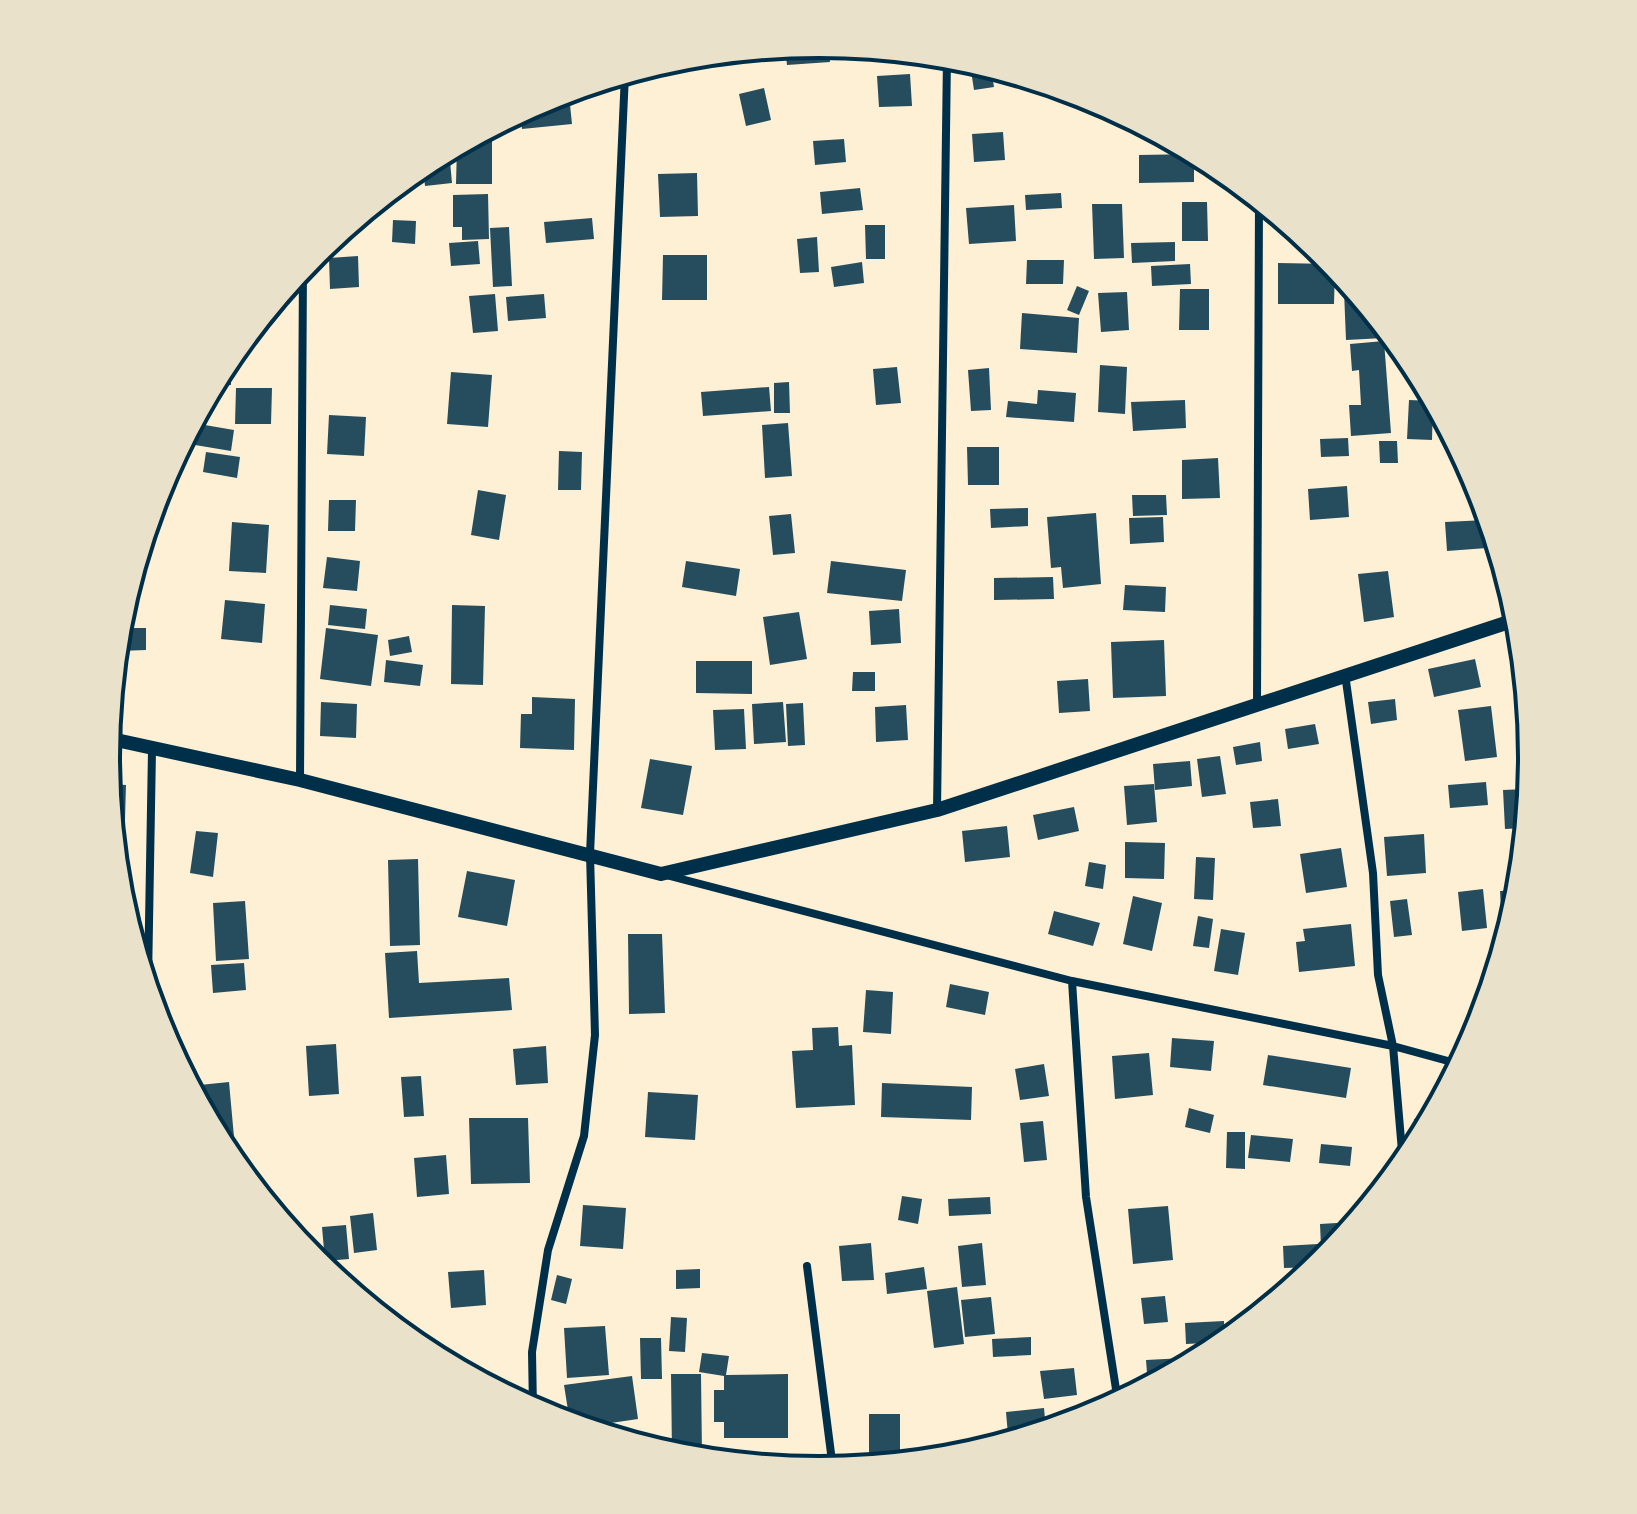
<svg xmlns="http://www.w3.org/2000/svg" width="1637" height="1514" font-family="Montserrat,sans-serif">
	<rect width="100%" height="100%" fill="#fdf0d5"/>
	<path fill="#264d5e" d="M819,44L828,45L830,62L787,65L785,47Z
		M970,64L991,68L994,87L974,90Z
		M910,74L912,106L879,107L877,76Z
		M764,88L771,120L746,126L739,94Z
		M569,95L572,124L522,129L520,112L546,98Z
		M492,127V184H456L457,146Z
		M1003,132L1005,160L974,162L972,134Z
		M844,139L846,162L815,165L813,141Z
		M449,150L452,183L425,186L423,164Z
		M1194,154V182L1139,183V155Z
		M697,173L698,216L660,217L658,174Z
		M860,188L863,210L822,214L820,192Z
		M1061,193L1062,208L1026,210L1025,195Z
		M488,194L489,239L462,240V227H453V195Z
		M1182,202H1207L1208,241H1182Z
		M1092,204H1122L1124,258L1094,259Z
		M1014,205L1016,241L969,244L966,208Z
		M362,213L361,230L343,229L352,222Z
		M592,218L594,239L546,243L544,222Z
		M393,220L416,221L415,244L392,242Z
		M865,225H885V259H866Z
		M509,227L512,286L493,287L490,228Z
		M817,237L819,272L800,273L797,239Z
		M478,241L480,264L451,266L449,243Z
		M1175,242V261L1132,263L1131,243Z
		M663,255H707V300H662Z
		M358,256L359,287L330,289L329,258Z
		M1027,260H1064L1063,284H1026Z
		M862,262L864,283L834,287L831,267Z
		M1278,263L1332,264L1335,267L1334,304H1278Z
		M1190,264L1191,284L1152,286L1151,266Z
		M1077,286L1089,291L1079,315L1067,310Z
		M1180,289H1209V330H1179Z
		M1353,290L1383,326L1384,338L1346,340L1344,291Z
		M1127,292L1129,330L1101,332L1098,293Z
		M495,294L498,331L473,333L469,296Z
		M544,294L546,318L508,321L506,297Z
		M1022,313L1079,318L1077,353L1020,349Z
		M1384,341L1391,433L1351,436L1349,405H1361L1359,370L1352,371L1350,344Z
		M230,355L231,385L212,386L226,361Z
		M1100,365L1127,367L1125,414L1098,412Z
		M897,367L901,403L876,405L873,369Z
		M989,368L991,410L971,411L968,370Z
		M451,372L492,375L488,427L447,424Z
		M789,382L790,413H774V383Z
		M769,387L771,411L703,416L701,392Z
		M236,388H272L271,424H235Z
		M1038,390L1076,393L1074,422L1006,417L1008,401L1037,404Z
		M1185,400L1186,428L1133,431L1131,402Z
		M1409,400L1433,401L1432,440L1407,439Z
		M329,415L366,417L364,456L327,454Z
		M193,423L234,430L231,451L189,444Z
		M788,423L792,476L765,478L762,425Z
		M1348,438L1349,456L1321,457L1320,439Z
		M1379,441H1397L1398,463H1380Z
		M967,447H999V485H968Z
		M559,451L582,452L581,490H558Z
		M206,452L240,457L237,478L203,472Z
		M1218,458L1220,498L1182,499V460Z
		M1347,486L1349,517L1310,520L1308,489Z
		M478,490L506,495L499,540L471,535Z
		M1132,495H1166L1167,515L1133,516Z
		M329,500H356L355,531H328Z
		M1028,508V526L991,528L990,509Z
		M1096,513L1101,584L1063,588L1061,567L1051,568L1047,517Z
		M791,514L795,553L773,555L769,516Z
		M1163,517L1164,542L1130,544L1129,518Z
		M1486,520L1487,548L1447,551L1445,522Z
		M232,522L269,525L266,573L229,571Z
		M327,557L360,561L357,591L323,588Z
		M686,561L740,569L736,596L682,587Z
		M831,561L906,570L902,601L827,593Z
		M1388,571L1394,617L1364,622L1358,574Z
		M1053,577L1054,599L994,600V578Z
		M1125,585L1166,587L1165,612L1123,610Z
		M225,600L265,604L262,643L221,639Z
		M330,605L367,609L365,629L328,625Z
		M452,605L485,606L483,685L451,684Z
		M899,609L901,643L871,645L869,611Z
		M799,612L807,659L770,665L763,617Z
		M118,628H146V650L119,651Z
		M326,628L378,635L371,686L320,679Z
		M409,636L412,652L390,656L388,640Z
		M1164,640L1166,696L1113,698L1111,642Z
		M1475,659L1481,687L1434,697L1428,669Z
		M386,660L423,665L420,686L384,682Z
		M696,661H752V694L696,693Z
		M853,672H875V691H852Z
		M1088,679L1090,711L1059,713L1057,681Z
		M532,697L575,699L574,750L520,748L521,714H532Z
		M1395,699L1397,720L1371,724L1368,702Z
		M321,702L357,704L356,738L320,736Z
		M783,702L786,742L754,744L752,704Z
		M803,703L805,745L788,746L786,704Z
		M906,705L908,740L876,742L875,707Z
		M1491,706L1497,757L1465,761L1458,710Z
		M744,709L746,749L715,750L713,710Z
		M1315,724L1319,744L1288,749L1285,729Z
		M1260,742L1262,761L1236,765L1233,747Z
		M1220,756L1226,794L1202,797L1197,759Z
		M650,759L692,766L683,815L641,808Z
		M1190,761L1192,786L1155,790L1153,764Z
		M1486,782L1488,805L1450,808L1448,785Z
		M108,784L126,785L124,853H115Z
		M1154,784L1157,822L1127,825L1124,786Z
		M1528,789L1525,828L1505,829L1503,790Z
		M1278,799L1281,826L1253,828L1250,802Z
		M1074,807L1079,831L1038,840L1033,815Z
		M1007,826L1010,857L965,862L962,831Z
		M196,831L218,833L213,877L190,873Z
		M1424,834L1426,873L1387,876L1384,837Z
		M1125,842L1165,843L1164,879L1125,878Z
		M1341,848L1347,887L1306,893L1300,854Z
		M1196,857L1215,858L1213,900L1194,899Z
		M418,859L420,945L390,946L388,860Z
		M1089,862L1106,865L1103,889L1085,886Z
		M467,871L515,880L507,926L458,917Z
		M1483,889L1487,928L1462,931L1458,892Z
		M1518,890L1508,927L1502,928L1500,891Z
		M1133,896L1162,903L1152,951L1123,944Z
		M1407,899L1412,935L1394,937L1390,901Z
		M245,901L249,959L216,961L213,903Z
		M1054,911L1100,923L1093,946L1048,934Z
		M1198,916L1213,919L1209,948L1193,946Z
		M1351,924L1355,966L1299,972L1296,942L1305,941L1303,929Z
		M1221,929L1245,933L1238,975L1214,971Z
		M628,934H662L665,1013L629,1014Z
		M417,951L419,983L509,978L512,1010L389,1018L385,953Z
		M244,963L246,990L213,993L211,965Z
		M950,984L989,992L985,1015L946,1007Z
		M866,990L893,992L891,1034L863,1032Z
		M838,1027L839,1046L852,1045L855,1105L796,1108L792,1051L813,1050L812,1028Z
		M1172,1038L1214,1041L1211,1071L1170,1067Z
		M336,1044L339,1094L309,1096L306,1046Z
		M546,1046L548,1083L516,1085L513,1049Z
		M1149,1053L1153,1095L1115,1099L1112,1056Z
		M1268,1055L1351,1068L1346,1098L1263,1085Z
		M1044,1064L1049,1096L1020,1100L1015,1069Z
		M421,1076L424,1116L404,1117L401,1077Z
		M229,1082L234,1137L218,1138L190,1086Z
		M882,1083L972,1087L971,1120L881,1117Z
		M648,1092L698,1095L695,1140L645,1137Z
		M1189,1108L1214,1115L1210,1133L1185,1127Z
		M1431,1117L1417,1142L1414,1119Z
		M469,1118H528L530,1183L471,1184Z
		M1043,1121L1047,1160L1024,1162L1020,1123Z
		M1227,1132H1245V1169L1226,1168Z
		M1251,1135L1293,1139L1290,1162L1248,1158Z
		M1321,1144L1352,1147L1350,1166L1319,1163Z
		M446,1155L449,1194L417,1197L414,1158Z
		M902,1196L922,1199L918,1224L898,1220Z
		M990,1197L991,1214L949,1216L948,1199Z
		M583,1205L626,1208L623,1249L580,1246Z
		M1168,1206L1173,1260L1133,1264L1128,1209Z
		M373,1213L377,1250L354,1253L350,1216Z
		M1353,1222L1335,1246L1321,1247L1320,1224Z
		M346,1225L349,1259L325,1261L322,1227Z
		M871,1243L874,1280L842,1281L839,1246Z
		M982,1243L986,1285L962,1287L958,1246Z
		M1318,1244L1319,1265L1316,1267L1284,1268L1283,1246Z
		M924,1267L927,1289L887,1294L885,1273Z
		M700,1269V1288L676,1289V1270Z
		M484,1270L486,1305L451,1308L448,1272Z
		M557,1275L572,1279L566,1304L551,1300Z
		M957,1287L964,1344L934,1348L927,1291Z
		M1165,1296L1168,1322L1144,1324L1141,1298Z
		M991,1297L995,1334L965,1337L961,1300Z
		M671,1317L687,1318L685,1352L669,1351Z
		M1224,1321V1342L1186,1344L1185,1323Z
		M605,1326L609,1375L567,1378L564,1328Z
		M1031,1337V1355L993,1357L992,1339Z
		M640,1338H661L662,1379H641Z
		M702,1353L729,1356L726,1375L788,1374V1438H724V1422H714V1390H724V1376L699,1372Z
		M1184,1358L1185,1366L1148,1386L1146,1360Z
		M1074,1368L1077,1395L1044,1399L1040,1371Z
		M671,1374H701L702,1456L672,1454Z
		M632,1376L638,1419L604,1424L605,1434L570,1423L564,1385Z
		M1044,1408L1046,1430L1008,1435L1006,1412Z
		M869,1414H900V1462L869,1465Z"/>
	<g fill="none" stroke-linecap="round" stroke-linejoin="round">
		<path stroke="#003049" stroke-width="8" d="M1345,674L1373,873L1378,975L1393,1046L1403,1163
			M1257,703L1259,201
			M300,780L303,266
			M937,810L947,57
			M666,875L1072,981L1393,1046L1459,1064
			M1072,981L1086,1197L1118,1402
			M151,1001L148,981L152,750
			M807,1266L833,1469
			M533,1409L532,1352L548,1250L584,1136L595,1035L590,854L625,74"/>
		<path stroke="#003049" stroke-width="14" d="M107,738L300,780L661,874L937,810L1518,619"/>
	</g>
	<path d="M0 0H1637V1514H0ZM120 757a699 699 0 1 1 1398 0a699 699 0 1 1-1398 0Z" fill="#e9e1ca" fill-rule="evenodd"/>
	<path fill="none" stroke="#003049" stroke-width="4" d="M120 757a699 699 0 1 1 1398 0a699 699 0 1 1-1398 0Z"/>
</svg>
